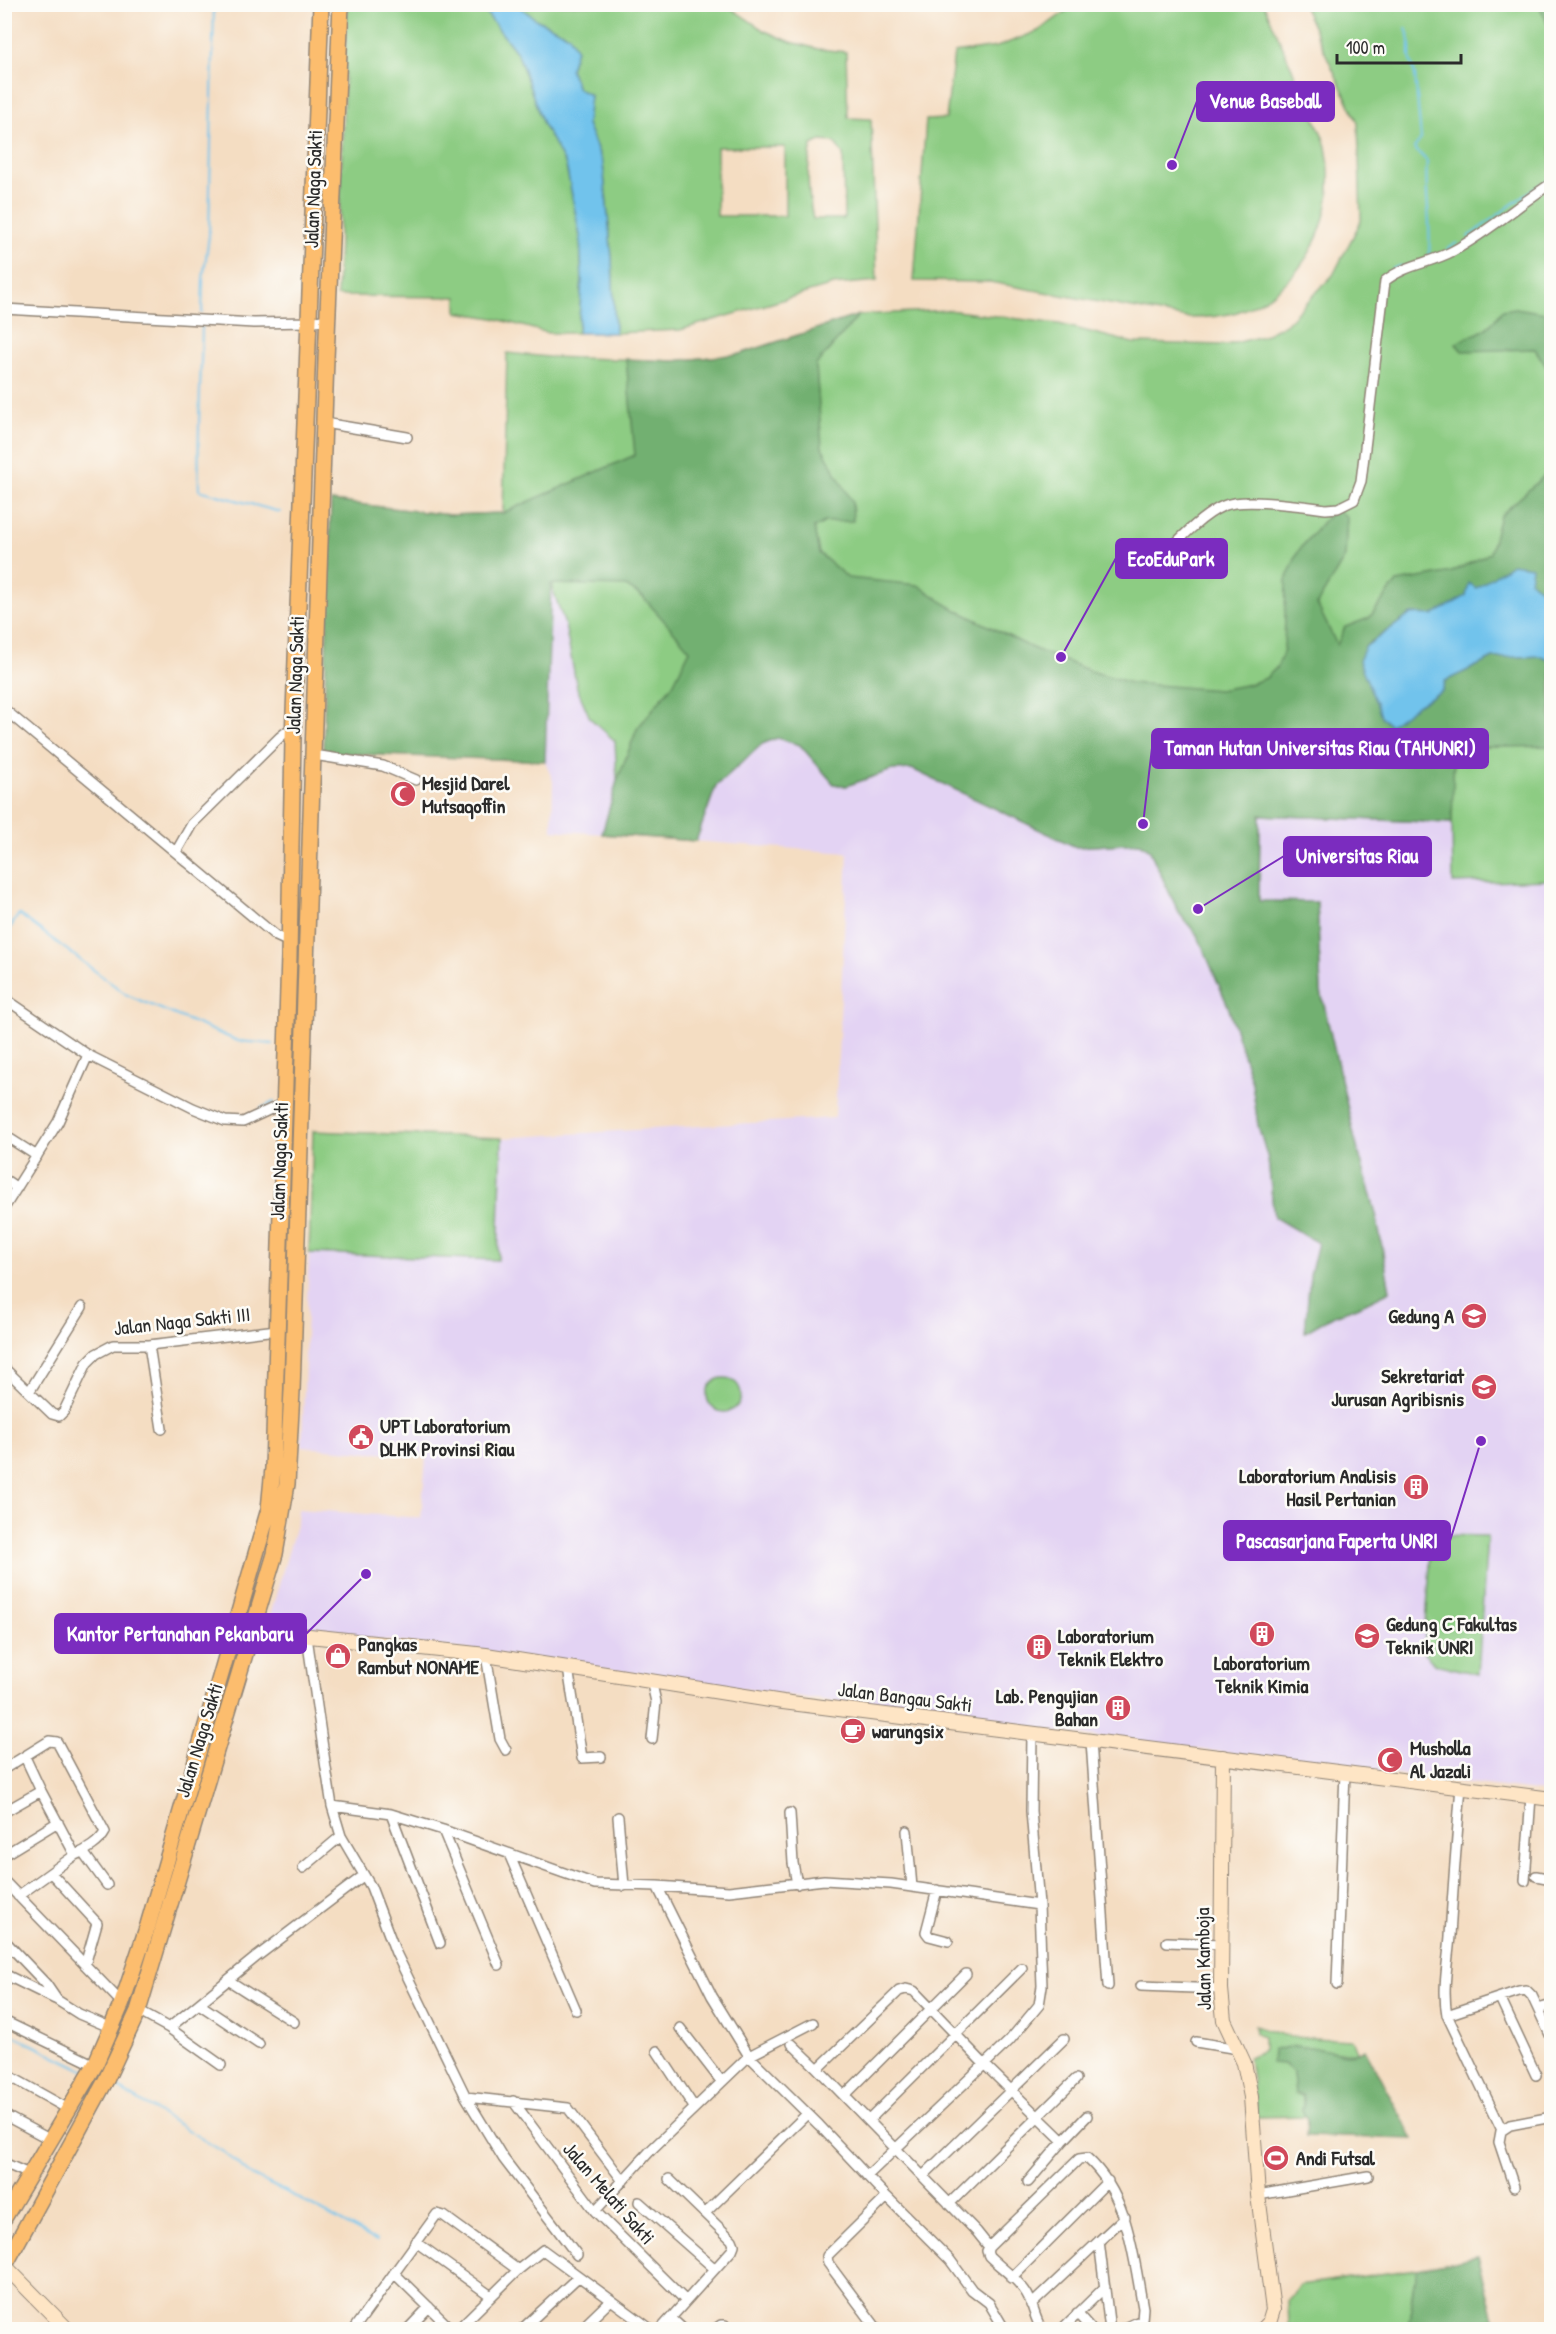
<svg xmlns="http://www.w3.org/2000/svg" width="1556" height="2334" font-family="'Patrick Hand',sans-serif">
	<rect width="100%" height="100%" fill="#fdfcf7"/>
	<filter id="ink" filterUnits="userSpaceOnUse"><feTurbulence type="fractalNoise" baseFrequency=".0167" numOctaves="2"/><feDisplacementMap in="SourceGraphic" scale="12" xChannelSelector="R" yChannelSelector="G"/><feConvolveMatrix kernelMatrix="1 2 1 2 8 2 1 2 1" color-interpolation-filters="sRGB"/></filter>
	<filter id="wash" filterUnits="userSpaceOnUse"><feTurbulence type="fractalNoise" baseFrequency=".008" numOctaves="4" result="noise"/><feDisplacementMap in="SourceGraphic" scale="24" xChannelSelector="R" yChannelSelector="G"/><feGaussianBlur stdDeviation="1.35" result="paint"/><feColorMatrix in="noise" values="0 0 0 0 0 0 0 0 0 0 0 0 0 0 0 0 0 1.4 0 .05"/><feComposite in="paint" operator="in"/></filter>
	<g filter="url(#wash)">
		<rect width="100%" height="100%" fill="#f4ddc2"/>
		<path fill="#e3d3f3" d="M1303,5H1551V1793L988,1723L461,1649L267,1627L297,1521L298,1509L421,1518L426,1457L302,1447L309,1253L497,1260L502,1138L835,1118L848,853L552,830L553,781L545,761L331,501L450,515L503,513L507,353L549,357L674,361L740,354L859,315L948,310L1059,324L1133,343L1227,345L1263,336L1286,324L1333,275L1361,221L1358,123Z"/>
		<path fill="#8dcc83" stroke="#5c7c57" stroke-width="1.5" fill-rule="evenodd" d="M347,5H480L518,54L543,124L566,165L580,236L582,280L578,333H548L493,318L457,312V297L337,296Z
			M517,5H726L765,31L791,42L818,49L846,52L848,118L871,119L877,281L833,285L680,330L615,333L612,258L603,164L587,124L590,95L578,89L570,69L576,49L569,35L537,20ZM820,141L834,142L843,154L844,219H813C808,194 806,171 812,145ZM717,147H785V216H717Z
			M1075,5H1264C1279,38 1293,71 1308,105C1314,118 1323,133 1326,147C1341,215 1305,290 1237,312C1220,317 1204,318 1187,318L990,282L914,281L926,120L946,119L954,53L997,47L1038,31Z
			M1303,5H1551V880L1453,883L1452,823L1260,815L1259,901L1317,902L1321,992L1355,1140L1376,1214L1390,1291L1357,1307L1334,1315L1305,1332L1310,1276L1318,1243L1274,1217L1268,1159L1258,1125L1252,1083L1228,1006L1198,936L1179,913L1149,849L1139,843L1076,847L912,769L892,770L846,786L834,784L800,745L777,738L762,744L716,786L696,841L602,834L617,781L615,741L590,718L577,688L565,625L551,584L331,501L450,515L503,513L507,353L549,357L674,361L740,354L859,315L948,310L1059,324L1133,343L1227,345L1263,336L1286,324L1333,275L1361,221L1358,123Z
			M313,1131L502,1138L498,1260L309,1253Z
			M707 1395a17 17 0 1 1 34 0a17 17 0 1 1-34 0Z
			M1432,1535L1487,1536L1478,1674L1435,1664L1424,1654Z
			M1254,2026L1290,2037L1352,2040L1358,2053C1336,2053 1315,2049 1294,2046L1284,2064L1293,2072L1295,2094L1302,2095C1305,2102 1301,2108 1305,2116L1257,2117L1249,2057L1263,2050V2037L1255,2034Z
			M1417,2269L1408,2329H1299L1298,2326H1289L1288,2301L1299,2285Z"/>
		<path fill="#72b071" stroke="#4e6e4e" stroke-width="1.5" d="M1539,5H1551V42L1549,27Z
			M1551,305V374L1535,349L1462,351L1456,344C1464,337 1469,337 1478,333C1488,329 1496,319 1502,310L1516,308L1545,313Z
			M859,315L816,365L822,447L852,502L853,521L825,522L814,528L819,553L848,578L918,585L949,606L1032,648L1091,671L1131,683L1219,690L1250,684L1266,678L1277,667L1284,650L1286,580L1299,550L1335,508L1347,517L1345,557L1317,604L1337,645L1345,627L1369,618L1397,582L1452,572L1490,553L1500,516L1544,476L1551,474V596L1530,581L1512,564L1467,596L1433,615L1411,614L1365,646L1419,704L1442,691L1445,681L1493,658L1541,656L1551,660V746L1454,748L1452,823L1260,815L1259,901L1317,902L1321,992L1355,1140L1376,1214L1390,1291L1357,1307L1334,1315L1305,1332L1310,1276L1318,1243L1274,1217L1268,1159L1258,1125L1252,1083L1228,1006L1198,936L1179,913L1149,849L1140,843L1076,847L912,769L892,770L846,786L834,784L800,745L777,738L762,744L716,786L696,841L602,834L617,781L637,729L673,684L690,650L643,597L626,586L551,584L545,761L323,753L331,501L450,515L503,513L635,455L626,359L674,361L740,354Z
			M1294,2046C1299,2047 1304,2047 1308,2047C1328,2048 1346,2060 1365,2049L1413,2139L1306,2136L1307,2120L1302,2110L1304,2101L1302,2095L1295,2094L1293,2072L1284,2064L1272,2063L1273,2050Z
			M1478,2256L1495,2323L1499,2329H1408L1417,2269Z"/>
		<path fill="#71c3ec" stroke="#4e778c" stroke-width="1.5" d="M480,5H517L537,20L569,35L576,49L570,69L578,89L590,95L587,124L603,164L612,258L615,333H578L582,280L580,236L566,165L543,124L518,54Z
			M1512,564L1532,567L1530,581L1551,596V660L1541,656L1493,658L1445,681L1442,691L1419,704L1390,725L1382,718L1359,661L1365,647L1411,614L1433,615L1466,596L1469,583L1476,588Z"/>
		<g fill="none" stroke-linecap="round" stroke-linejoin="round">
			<path stroke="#71c3ec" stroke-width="2" d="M1406,28L1410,40V57L1415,75L1421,139L1414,148L1427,161C1424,193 1432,225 1429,256
				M1468,237L1526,194L1552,178
				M1447,249L1457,243
				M1392,269L1401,266
				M202,313L203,279L209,236L214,4
				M202,326C201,381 197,435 199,490L280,512
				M4,937L19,914L127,995L238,1041L273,1044
				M260,1109L274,1102
				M4,2031L86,2071
				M112,2084L225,2153L251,2175L294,2196L377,2241"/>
		</g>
	</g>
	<g filter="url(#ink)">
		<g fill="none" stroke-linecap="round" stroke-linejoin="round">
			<g stroke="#908476" stroke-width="12">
				<path id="street" d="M4,309L254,323L309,322L328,319
					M324,423L407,437
					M1152,567C1172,548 1198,517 1223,506C1243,497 1303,506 1326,509L1338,508L1354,500L1361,481L1385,281C1404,265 1431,263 1453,251C1488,232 1518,205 1552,183
					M4,709L276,936L289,942
					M314,755L383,766L416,780
					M176,852L192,824L280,737L285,733L293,731
					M4,998L88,1055L193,1108L225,1121L243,1122L284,1103
					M4,1135L37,1156
					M4,1179L17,1188
					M4,1208L58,1122L88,1055
					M149,1345L162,1429
					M4,1368L52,1414L59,1416L64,1411L87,1363L96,1354L113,1345H149L277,1330
					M29,1392L82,1307
					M307,1637L325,1762L332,1806L341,1836L371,1887L396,1953L466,2097
					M486,1655L500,1739L506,1750
					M568,1668L582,1758L601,1757
					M651,1680L656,1702L652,1739
					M1091,1741L1108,1986
					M25,1757L41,1791L75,1855
					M4,1769L49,1741L57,1742L105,1832C100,1842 86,1851 75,1855L18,1896
					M1461,1786C1457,1836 1453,1886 1450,1936C1448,1963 1442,1988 1447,2015L1502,2130
					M332,1806L391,1814L443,1830L595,1884L657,1886
					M4,1812L41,1791
					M790,1813L793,1863L797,1884
					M391,1814L440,1943
					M618,1817L624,1886
					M443,1830L499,1965
					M907,1831L912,1887
					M83,1852L107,1885
					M509,1854L576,2010
					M4,1855L58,1822
					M303,1868L341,1836
					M51,1873L97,1923L85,1965
					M1536,1876L1552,1879
					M4,1881L122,2003
					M1525,1881L1531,1796
					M937,1890L926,1932L929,1936L948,1941
					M4,1940L46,1984L57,2000L79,2014L112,2028
					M1167,1942L1221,1944
					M4,1974L55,1999
					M228,1980L294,2022
					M1337,1984L1345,1772
					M1141,1986L1221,1989
					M1500,1998L1536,2075
					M199,2004L259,2044
					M1538,2009L1552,2005
					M138,2011L169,2028L221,2065
					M1447,2015L1519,1991L1526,1990L1532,1996L1552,2039
					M4,2021L95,2065
					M813,2023L749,2056L712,1996L657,1886L729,1891L824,1880L891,1884L1039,1905
					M169,2028L255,1958L363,1876
					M680,2028L721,2081
					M1196,2042L1238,2049
					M792,2044L818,2069
					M657,2051L694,2107
					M4,2073L70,2110
					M845,2095L966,1974
					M513,2101L595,2211L686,2301
					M4,2115L51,2140
					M869,2120L1022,1968
					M4,2163L29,2174
					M867,2176L1009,2041L1039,2005L1042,1986L1039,1905L1031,1811L1032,1733
					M923,2176L1064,2039
					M1028,2182L1063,2141
					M1514,2187L1499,2142L1501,2131L1510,2125L1552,2117
					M1258,2195L1368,2176
					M887,2197L950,2260L972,2290L989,2303L1005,2330
					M639,2202L715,2269
					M949,2204L1076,2079
					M595,2211L652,2149L749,2056L819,2125L887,2197L827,2256L828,2263L878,2330
					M705,2213L807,2114
					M416,2242L491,2296
					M989,2247L1079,2159L1087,2158C1129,2196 1133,2255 1143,2308L1142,2320L1120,2330
					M577,2255L503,2158L466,2097L568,2108L623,2181
					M394,2273L452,2330
					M1011,2278L1108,2181
					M1031,2305L1099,2241
					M1077,2313L1092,2330
					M671,2318L684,2330
					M353,2330L437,2214L444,2216L518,2270
					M407,2330L429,2307
					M457,2330L518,2270L543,2250L652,2330
					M521,2330L578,2277
					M580,2330L611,2300
					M660,2330L732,2250L734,2245L732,2240L669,2179
					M714,2330L721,2325H725L728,2330
					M1042,2330C1035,2319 1034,2309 1029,2298C1022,2282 1002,2269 989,2256L987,2251L989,2247L977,2232L818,2069L899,1991L906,1989L914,1991L984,2064L1063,2141L1087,2116
					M1061,2330L1105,2287
					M1110,2330L1099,2241L1125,2217"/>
			</g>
			<g stroke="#908476" stroke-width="16">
				<path id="secondary" d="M254,1630L486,1655L783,1702L1552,1799
					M1223,1757L1221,1989L1224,2020L1244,2063L1251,2097L1258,2195L1273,2310L1269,2323L1262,2330
					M4,2265L68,2330"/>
			</g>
			<g stroke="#908476" stroke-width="18">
				<path id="primary" d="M4,2218L95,2065L122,2003L148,1925L269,1509L273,1468L289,956L293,738L321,4
					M5,2265L106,2080L138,2011L275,1554L287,1484L292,1391L326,359L341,4"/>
			</g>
			<use href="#street" stroke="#fff" stroke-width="9"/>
			<use href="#secondary" stroke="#fee5c5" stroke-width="14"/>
			<use href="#primary" stroke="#fcbd6e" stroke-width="15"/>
		</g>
	</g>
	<defs>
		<g id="mosque-disc" transform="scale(1.35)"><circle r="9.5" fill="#d1495b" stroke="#fdfcf7"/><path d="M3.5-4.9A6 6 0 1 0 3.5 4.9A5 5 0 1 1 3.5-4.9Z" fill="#fff"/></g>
		<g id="university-disc" transform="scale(1.35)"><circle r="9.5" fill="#d1495b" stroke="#fdfcf7"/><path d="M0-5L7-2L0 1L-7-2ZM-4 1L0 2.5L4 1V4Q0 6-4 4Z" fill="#fff"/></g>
		<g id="civic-disc" transform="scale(1.35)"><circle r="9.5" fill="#d1495b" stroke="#fdfcf7"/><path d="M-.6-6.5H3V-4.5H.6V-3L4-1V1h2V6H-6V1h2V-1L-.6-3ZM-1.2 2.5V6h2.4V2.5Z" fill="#fff"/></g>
		<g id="building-disc" transform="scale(1.35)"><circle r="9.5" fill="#d1495b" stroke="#fdfcf7"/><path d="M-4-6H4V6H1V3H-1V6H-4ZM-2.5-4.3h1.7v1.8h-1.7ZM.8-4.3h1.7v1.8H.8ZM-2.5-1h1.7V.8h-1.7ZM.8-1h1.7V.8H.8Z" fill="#fff"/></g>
		<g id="shop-disc" transform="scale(1.35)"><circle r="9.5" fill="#d1495b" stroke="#fdfcf7"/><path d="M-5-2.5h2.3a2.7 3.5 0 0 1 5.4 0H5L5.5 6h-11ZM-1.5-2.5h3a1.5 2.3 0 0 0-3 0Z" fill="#fff"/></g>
		<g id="cafe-disc" transform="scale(1.35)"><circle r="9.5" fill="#d1495b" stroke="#fdfcf7"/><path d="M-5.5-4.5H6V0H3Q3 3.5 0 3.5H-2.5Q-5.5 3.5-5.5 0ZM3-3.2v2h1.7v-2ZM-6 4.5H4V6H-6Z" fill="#fff"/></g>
		<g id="stadium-disc" transform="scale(1.35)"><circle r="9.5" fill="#d1495b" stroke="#fdfcf7"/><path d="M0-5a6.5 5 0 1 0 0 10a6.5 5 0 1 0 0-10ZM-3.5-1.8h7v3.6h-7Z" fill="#fff"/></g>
	</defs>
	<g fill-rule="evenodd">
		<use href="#mosque-disc" x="403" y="794"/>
		<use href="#university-disc" x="1474" y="1316"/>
		<use href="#university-disc" x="1484" y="1387"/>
		<use href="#civic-disc" x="361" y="1437"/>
		<use href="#building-disc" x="1416" y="1487"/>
		<use href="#building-disc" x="1262" y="1634"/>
		<use href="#university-disc" x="1367" y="1636"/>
		<use href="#building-disc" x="1039" y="1647"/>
		<use href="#shop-disc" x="338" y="1656"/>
		<use href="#building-disc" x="1118" y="1708"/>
		<use href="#cafe-disc" x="853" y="1731"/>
		<use href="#mosque-disc" x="1390" y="1760"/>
		<use href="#stadium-disc" x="1276" y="2158"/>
	</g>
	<g text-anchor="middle" stroke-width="5" stroke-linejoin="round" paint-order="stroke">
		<g font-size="20" fill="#2b2b2b" stroke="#fdfcf7">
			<text transform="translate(313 189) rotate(-88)" y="7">Jalan Naga Sakti</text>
			<text transform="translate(295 675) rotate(-88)" y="7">Jalan Naga Sakti</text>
			<text transform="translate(279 1161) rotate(-88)" y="7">Jalan Naga Sakti</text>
			<text transform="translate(182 1321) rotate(-6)" y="7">Jalan Naga Sakti III</text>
			<text transform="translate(905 1697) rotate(7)" y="7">Jalan Bangau Sakti</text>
			<text transform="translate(199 1740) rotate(-73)" y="7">Jalan Naga Sakti</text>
			<text transform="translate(1203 1959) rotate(-91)" y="7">Jalan Kamboja</text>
			<text transform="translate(609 2193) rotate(49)" y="7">Jalan Melati Sakti</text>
		</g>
		<g font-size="20" font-weight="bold" fill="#2b2b2b" stroke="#fdfcf7" text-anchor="start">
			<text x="422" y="790">Mesjid Darel<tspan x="422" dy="23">Mutsaqoffin</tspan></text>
			<text x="1454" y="1323" text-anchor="end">Gedung A</text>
			<text x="1464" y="1383" text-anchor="end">Sekretariat<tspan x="1464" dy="23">Jurusan Agribisnis</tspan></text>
			<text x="380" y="1433">UPT Laboratorium<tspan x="380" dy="23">DLHK Provinsi Riau</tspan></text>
			<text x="1396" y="1483" text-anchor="end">Laboratorium Analisis<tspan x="1396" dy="23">Hasil Pertanian</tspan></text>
			<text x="1386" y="1631">Gedung C Fakultas<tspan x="1386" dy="23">Teknik UNRI</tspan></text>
			<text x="1058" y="1643">Laboratorium<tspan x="1058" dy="23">Teknik Elektro</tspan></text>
			<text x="358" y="1651">Pangkas<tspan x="358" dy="23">Rambut NONAME</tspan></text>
			<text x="1262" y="1670" text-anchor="middle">Laboratorium<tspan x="1262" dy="23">Teknik Kimia</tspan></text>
			<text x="1098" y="1703" text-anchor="end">Lab. Pengujian<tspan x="1098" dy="23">Bahan</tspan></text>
			<text x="872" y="1738">warungsix</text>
			<text x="1410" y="1755">Musholla<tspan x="1410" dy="23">Al Jazali</tspan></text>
			<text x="1296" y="2165">Andi Futsal</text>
		</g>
	</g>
	<path fill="none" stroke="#7b2cbf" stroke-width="2" d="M1172 165L1197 101M1061 657L1116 558M1143 824L1152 748M1198 909L1284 856M1481 1441L1450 1541M366 1574L306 1634"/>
	<g fill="#7b2cbf" stroke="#fdfcf7" stroke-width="2">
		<circle cx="1172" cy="165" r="6"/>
		<circle cx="1061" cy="657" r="6"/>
		<circle cx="1143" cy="824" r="6"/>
		<circle cx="1198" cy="909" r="6"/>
		<circle cx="1481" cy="1441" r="6"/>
		<circle cx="366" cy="1574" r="6"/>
	</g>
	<g fill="#7b2cbf" stroke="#7b2cbf" stroke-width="2">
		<rect x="1197" y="82" width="137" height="39" rx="6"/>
		<rect x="1116" y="539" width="111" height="39" rx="6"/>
		<rect x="1152" y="729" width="336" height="39" rx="6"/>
		<rect x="1284" y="837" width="147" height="39" rx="6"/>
		<rect x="1224" y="1521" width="226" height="39" rx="6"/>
		<rect x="55" y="1614" width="251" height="39" rx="6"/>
	</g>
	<g font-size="21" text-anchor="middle" font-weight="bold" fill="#fff">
		<text x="1265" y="108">Venue Baseball</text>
		<text x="1171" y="566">EcoEduPark</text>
		<text x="1320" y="755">Taman Hutan Universitas Riau (TAHUNRI)</text>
		<text x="1357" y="863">Universitas Riau</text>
		<text x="1337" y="1548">Pascasarjana Faperta UNRI</text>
		<text x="180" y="1641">Kantor Pertanahan Pekanbaru</text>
	</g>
	<rect width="1556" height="2334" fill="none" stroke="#fdfcf7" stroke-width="24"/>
	<path d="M1337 54v9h124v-9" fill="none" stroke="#2b2b2b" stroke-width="3"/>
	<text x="1346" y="54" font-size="18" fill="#2b2b2b" stroke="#fdfcf7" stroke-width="4.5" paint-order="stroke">100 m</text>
</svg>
